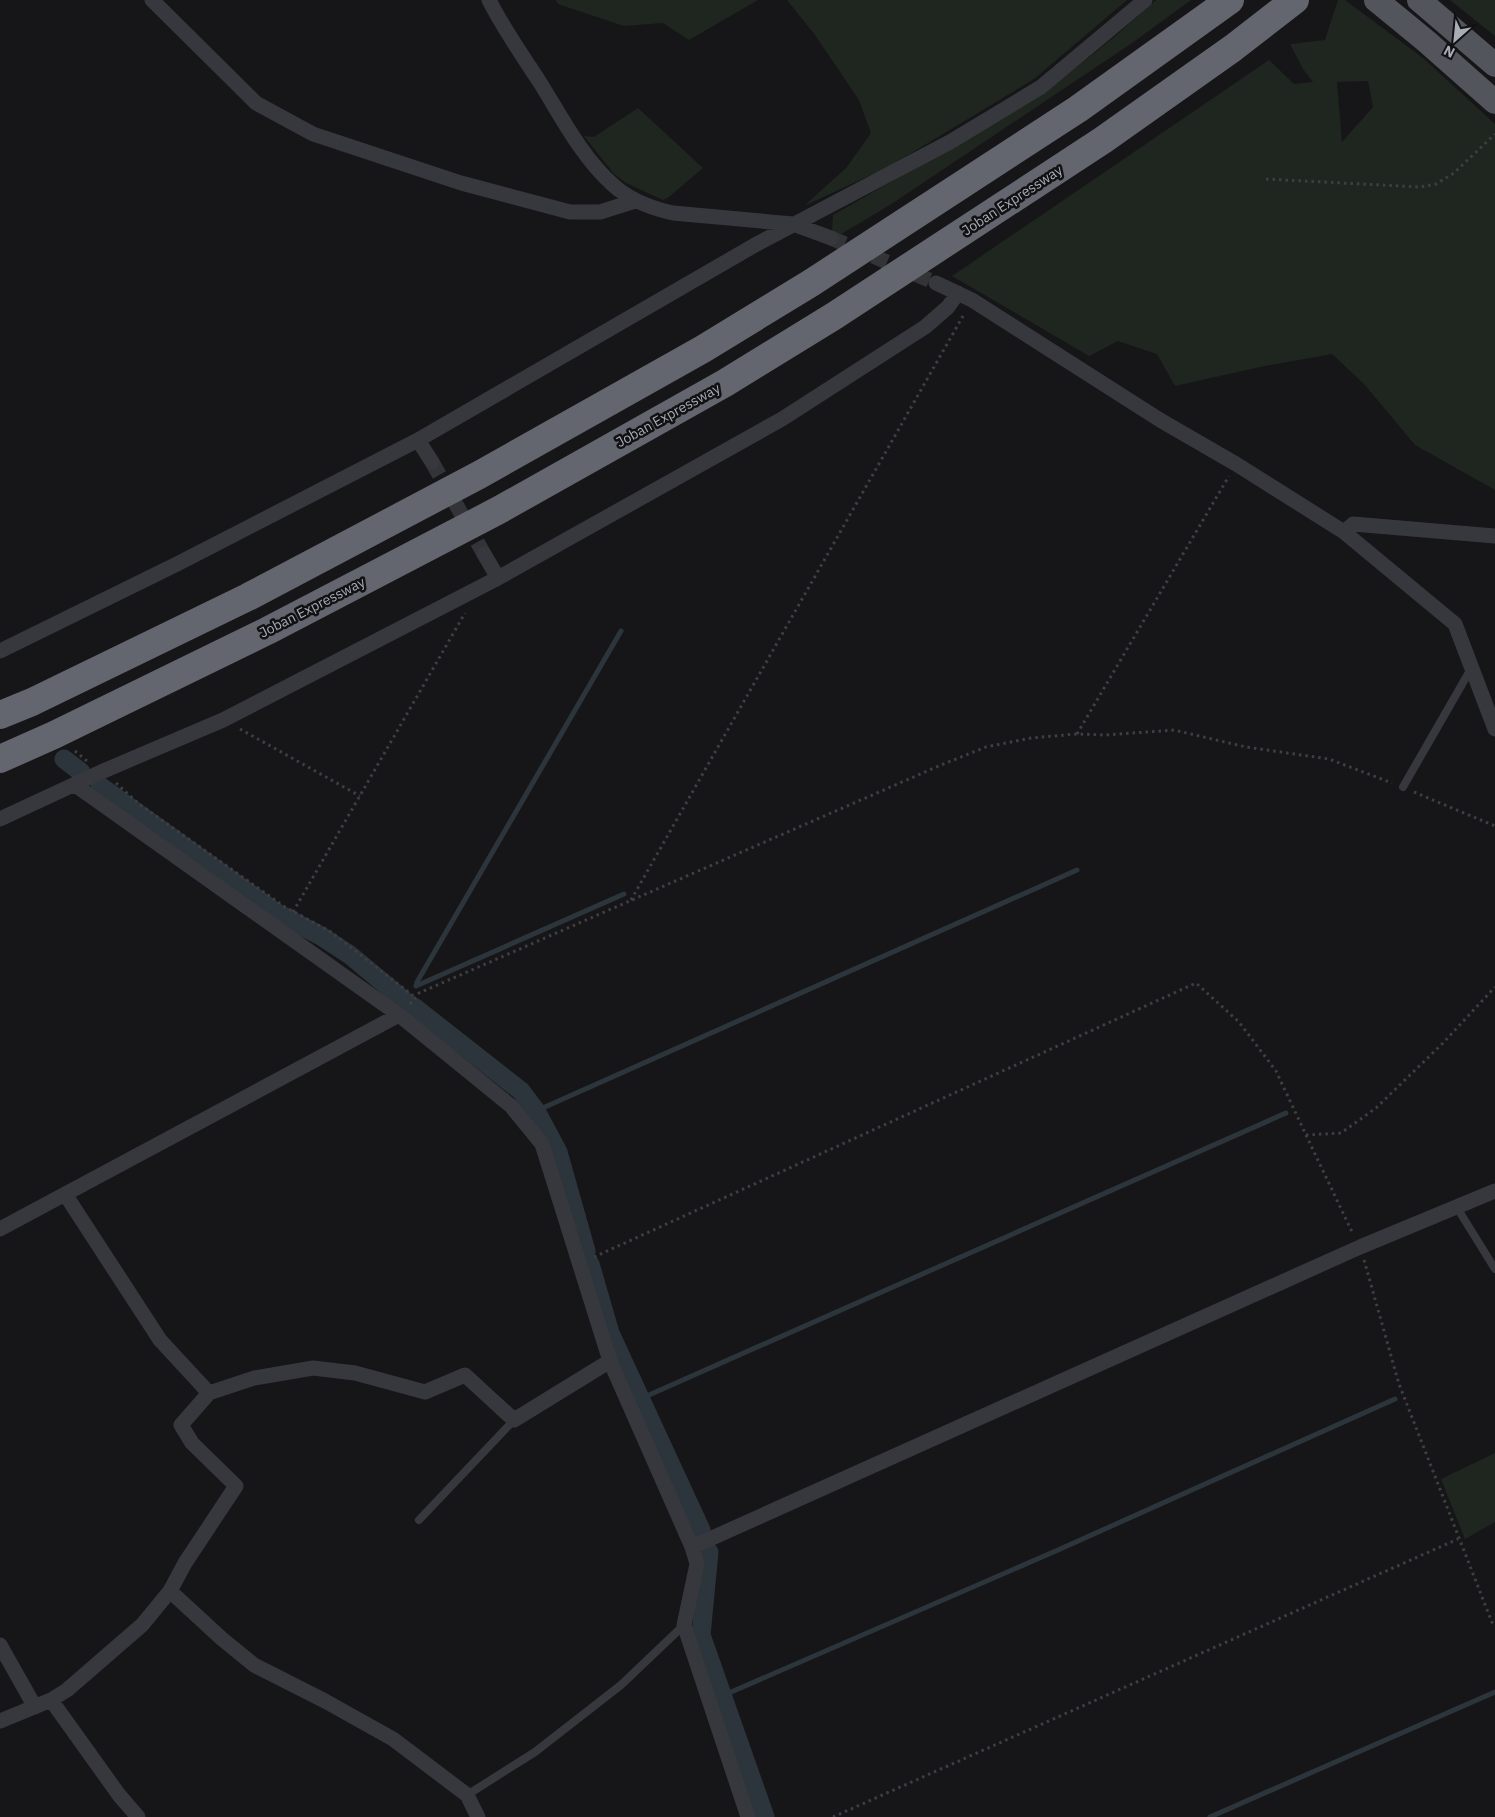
<svg xmlns="http://www.w3.org/2000/svg" width="1495" height="1817" font-family="'IBM Plex Sans',sans-serif">
	<rect width="100%" height="100%" fill="#161618"/>
	<path fill="#1e261f" fill-rule="evenodd" d="M556,0H758L689,40L663,23L624,26L558,4Z
		M787,0H1127L1034,79L890,166L804,206L846,168L871,133L859,100L815,35Z
		M1156,0H1191L1135,41L893,203L838,236L832,231L833,215L1041,96L1113,38Z
		M1338,0H1345L1423,58L1495,124V490L1415,445L1364,384L1332,354L1260,367L1175,386L1157,354L1118,341L1089,356L952,276L1269,60L1294,84L1313,82L1303,69L1290,44L1325,40ZM1368,81L1373,107L1342,142L1337,82Z
		M1450,0H1495V36Z
		M638,108L703,168L669,197L663,200L626,183L614,174L584,136L594,137Z
		M1495,1453V1522L1465,1539L1441,1479Z"/>
	<g fill="none" stroke-linecap="round" stroke-linejoin="round">
		<path stroke="#2c353c" stroke-width="5" d="M416,986L417,982L621,631
			M416,986L624,894
			M536,1111L1077,870
			M640,1399L1286,1113
			M722,1696L1058,1550L1395,1399
			M1210,1817L1495,1692"/>
		<path stroke="#2c353c" stroke-width="19" d="M64,759L81,772
			M100,786L277,913L321,936L350,955L405,1001
			M414,1007L521,1091L536,1111L558,1152L586,1251
			M590,1264L610,1333L701,1530
			M709,1552L701,1635L765,1817"/>
		<path stroke="#333438" stroke-width="15" stroke-dasharray="15 8" stroke-linecap="butt" d="M831,238L936,283
			M432,462L484,554"/>
		<path stroke="#3d3f44" stroke-width="3" stroke-dasharray="2.5 4" stroke-linecap="butt" d="M1266,179L1420,187L1436,184L1454,173L1495,134
			M240,729L360,796
			M1077,734L1229,476
			M75,751L87,761
			M116,783L139,804L285,907L331,932L416,998
			M1414,792L1495,826
			M631,900L963,316
			M293,912L465,613
			M410,1004L419,993L941,765L986,747L1031,738L1077,734L1106,735L1174,730L1246,747L1329,759L1392,783
			M1306,1135L1353,1234
			M594,1257L1196,983L1239,1022L1276,1071L1306,1135L1341,1133L1376,1108L1442,1044L1495,987
			M1364,1260L1399,1384L1493,1625
			M833,1817L1458,1539"/>
		<path stroke="#37383d" stroke-width="8" d="M1403,787L1472,667
			M1456,1206L1495,1269
			M419,1520L514,1420
			M467,1795L535,1752L621,1685L684,1625"/>
		<path stroke="#37383d" stroke-width="15" d="M152,0L256,103L313,134L461,183L570,212H600L635,201
			M489,0C503,28 522,55 539,81C561,116 581,156 612,184C629,200 650,208 673,213L793,224L831,238
			M936,283L972,300L1160,420L1236,464L1344,532L1455,624L1495,729
			M418,440L432,462
			M1344,532L1353,524L1495,536
			M484,554L498,578
			M0,651L177,564L418,440L755,245L950,142L1041,87L1145,0
			M75,785L399,1015L511,1106L542,1144L610,1361L692,1547L697,1564L684,1625L748,1817
			M0,819L101,772L223,720L498,578L782,419L925,327L948,307L958,293
			M65,1194L160,1340L209,1393
			M0,1229L399,1015
			M692,1547L1360,1247L1495,1191
			M170,1591L221,1638L254,1665L325,1701L393,1739L467,1795L478,1817
			M0,1645L35,1707
			M51,1700L119,1795L138,1817
			M0,1721L51,1700L67,1690L142,1625L170,1591L185,1563L236,1486L192,1443L181,1425L209,1393L254,1378L313,1368L355,1373L425,1392L465,1375L514,1420L610,1361"/>
		<path stroke="#53555c" stroke-width="24" d="M1376,0L1426,41L1495,102
			M1419,0L1495,65"/>
		<path stroke="#63666e" stroke-width="28" d="M0,715L32,702L248,597L479,475L703,349L811,283L1078,109L1230,0
			M0,759L54,735L267,631L499,510L725,383L834,316L1103,140L1233,48L1295,0"/>
	</g>
	<g text-anchor="middle" stroke-width="5" stroke-linejoin="round" paint-order="stroke">
		<g font-size="14" fill="#a8adb8" stroke="#111113">
			<text transform="translate(1012 200) rotate(-33)" y="5">Joban Expressway</text>
			<text transform="translate(668 415) rotate(-29)" y="5">Joban Expressway</text>
			<text transform="translate(312 607) rotate(-27)" y="5">Joban Expressway</text>
		</g>
	</g>
	<g transform="translate(1455 40) rotate(207)" stroke="#111113" stroke-width="4" paint-order="stroke">
	<path d="M0-4L9 19L0 12L-9 19Z" fill="#a8adb8"/>
	<text y="-8" font-size="14" font-weight="bold" text-anchor="middle" fill="#a8adb8">N</text>
	</g>
</svg>
